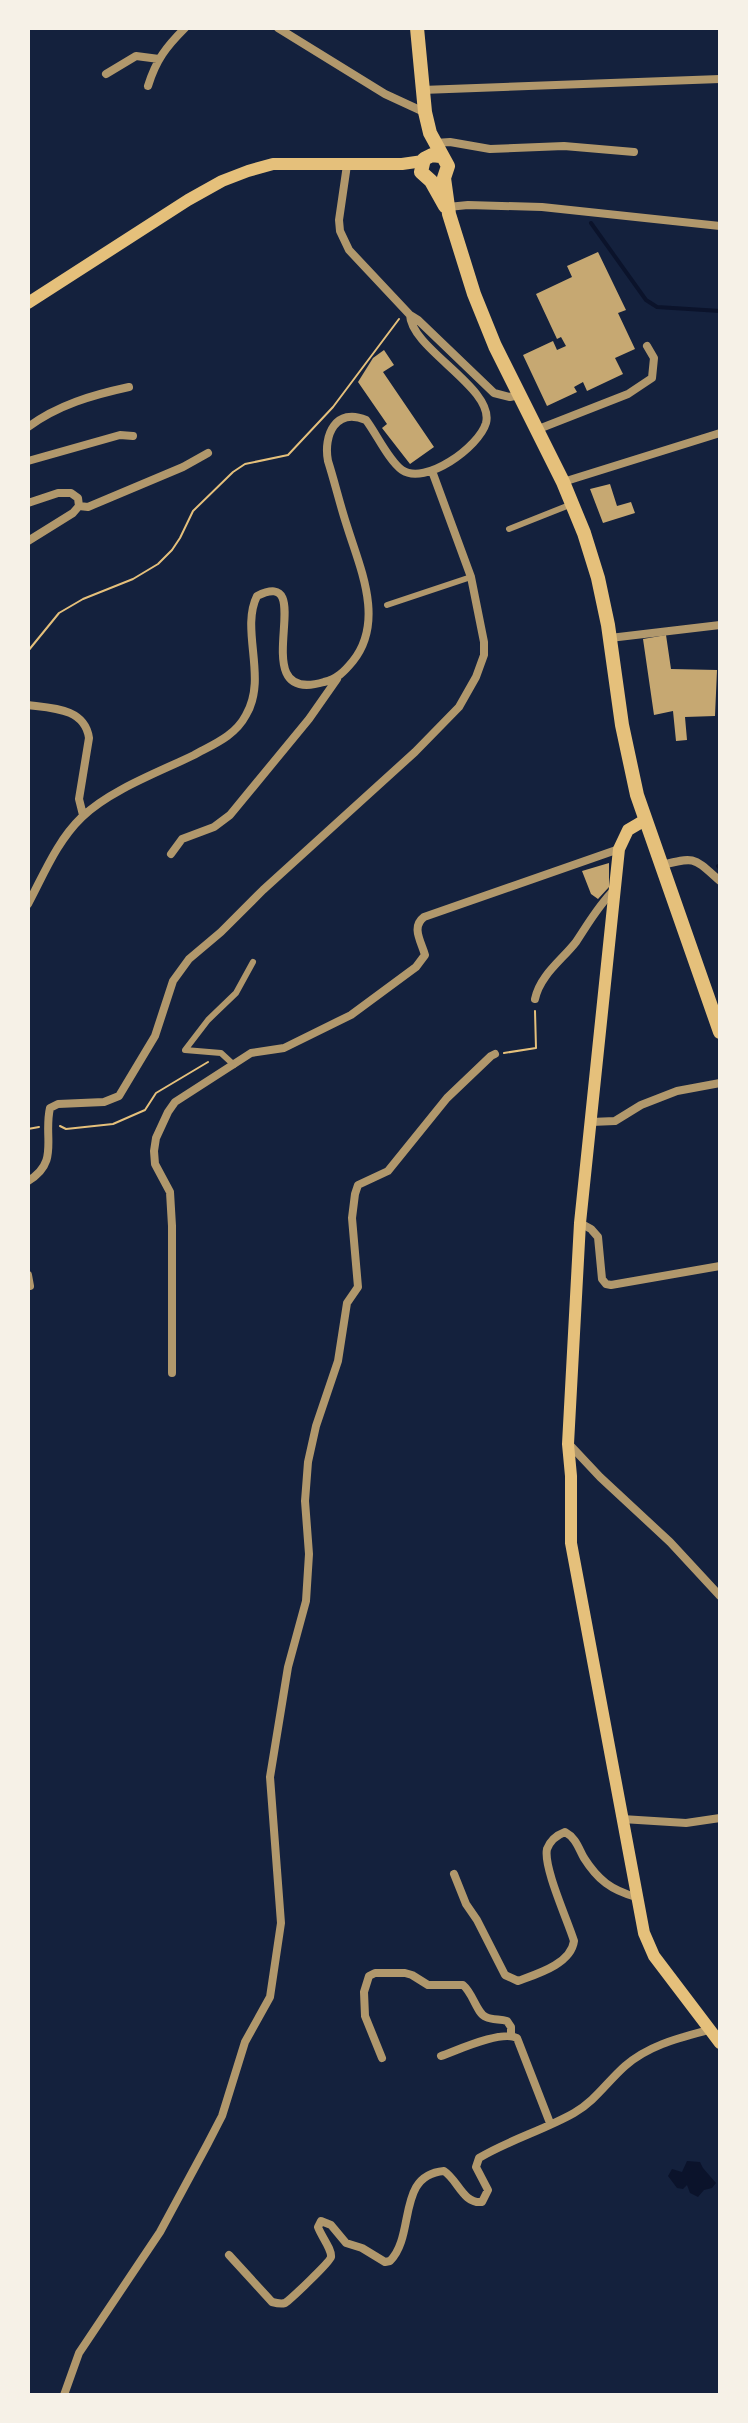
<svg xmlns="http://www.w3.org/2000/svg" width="748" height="2423" font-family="'Varela Round',sans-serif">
	<rect width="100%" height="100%" fill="#14213d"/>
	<path fill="#0b132b" d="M687,2161L700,2162L703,2168L716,2183L712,2188L704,2190L698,2197L690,2193L687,2185L683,2189L677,2188L668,2176L672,2169L682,2172Z"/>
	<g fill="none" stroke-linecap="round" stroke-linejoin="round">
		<path stroke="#0b132b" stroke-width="4" d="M591,223L646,300L657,307L720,311
			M718,866L720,868"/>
	</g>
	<path fill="#c6a872" d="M598,252L626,310L618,313L635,349L615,358L623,374L587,391L583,382L574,387L577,392L547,406L523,355L553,341L557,350L566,346L561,337L557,339L536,294L572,277L567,266Z
		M384,350L394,365L383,372L434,447L410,464L382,428L387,424L358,382L373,358Z
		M610,484L617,506L631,502L635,513L603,523L590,489Z
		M666,635L671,669L717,670L715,716L685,717L687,740L676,741L673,711L654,715L643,639Z
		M609,863V887L598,899L591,894L582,871Z"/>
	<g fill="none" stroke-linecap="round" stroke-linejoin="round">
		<path stroke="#e5c07b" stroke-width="2" d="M28,651L59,613L83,599L133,579L158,564L172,550L180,538L193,511L233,472L245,464L288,455L333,407L399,319
			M504,1053L536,1048L535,1011
			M60,1126L66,1129L113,1124L145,1110L156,1093L208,1062
			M28,1129L39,1127"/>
		<path stroke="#b1986c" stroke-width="6" d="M509,529L572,504
			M387,605L471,577
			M234,1065L221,1053L185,1050L208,1020L236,993L253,962"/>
		<path stroke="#b1986c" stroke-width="8" d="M278,28L385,94L424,112
			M106,74L136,56L159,59
			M148,86C156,60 166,47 185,28
			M422,90L720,79
			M435,143L450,142L490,149L564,146L634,152
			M347,165L339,220L340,231L349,250L410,315L418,320L494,393L510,397L519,395
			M448,207L468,205L542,207L720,226
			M28,427C58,405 92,395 129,387
			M536,430L628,394L652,378L654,358L647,346
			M28,461L120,435L133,436
			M563,482L720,433
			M28,503L58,493H71L78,498L79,506L73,513L28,541
			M79,506L88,507L183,467L208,453
			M610,638L720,625
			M28,705C52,708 85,708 89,738L79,799L83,815
			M171,854L182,839L214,827L230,815L309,719L337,679
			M662,865C696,856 694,858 720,881
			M28,904C44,874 57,841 82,817C110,790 159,772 194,755C214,744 235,736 246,715C268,678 240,630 257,596C322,564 240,707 324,682C337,679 344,672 353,661C385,621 360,568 347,526C340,505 335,483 328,461C323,435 336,407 366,420C376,433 389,461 402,470C425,486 479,447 486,423C495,388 411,349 410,315
			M535,999C540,975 562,960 576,942C588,924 598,906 614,890
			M591,1122L615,1121L641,1105L677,1091L720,1083
			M28,1181C60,1162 43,1138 50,1108L58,1104L104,1102L119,1096L155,1036L173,981L189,959L221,932L263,890L415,752L459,707L476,677L484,655V642L471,577L432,471
			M580,1223L591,1229L598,1237L602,1279L606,1284L611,1285L720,1266
			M28,1275L30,1286
			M172,1373V1226L170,1192L155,1164L154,1151L156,1138L168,1112L175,1102L251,1053L284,1048L351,1015L416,967L425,955C421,941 411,927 424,917L619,849
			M569,1444L600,1477L670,1542L720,1596
			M622,1819L686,1823L720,1818
			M454,1874L466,1904L477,1920L505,1975L518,1981C537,1974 571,1964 574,1941C568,1921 543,1867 547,1849C550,1841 557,1835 565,1832C576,1838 578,1847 584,1858C598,1880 611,1890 636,1897
			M441,2056C458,2050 501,2030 517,2038L550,2123
			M382,2058L365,2016L364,1992L369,1976L375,1973H405L412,1975L428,1985H463C473,1993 477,2014 486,2017C492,2020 500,2019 507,2021L511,2027V2035
			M229,2255L272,2302C276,2303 281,2304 285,2303C290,2300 330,2262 331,2257C332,2249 321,2236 318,2227L321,2221L331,2225L346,2243L362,2248L385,2262L390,2261C416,2235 396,2175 444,2171C458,2180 463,2204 482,2202L488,2190L476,2167L479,2158C509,2140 544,2130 574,2113C595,2101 607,2082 625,2066C649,2045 679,2038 709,2030
			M64,2395L79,2353L160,2232L207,2145L222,2116L245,2042L270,1997L281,1923L270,1777L288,1667L306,1601L309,1554L305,1501L308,1462L316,1426L338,1361L347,1303L358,1287L352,1218L355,1194L358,1185L388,1171L447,1098L491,1056L495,1054"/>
		<path stroke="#e5c07b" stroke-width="12" d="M28,303L188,200L222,181L248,171L273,164H402L423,161
			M645,820L628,830L619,849L580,1223L568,1444L571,1476V1543L644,1933L654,1956L720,2043"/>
		<path stroke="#e5c07b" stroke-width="14" d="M417,28L425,112L430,133L448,166L444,178L449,214L474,294L495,346L563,482L584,533L598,578L608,625L622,725L637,795L720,1032
			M440,156L432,155L424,159L421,172L431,181L445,206"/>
	</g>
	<rect width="748" height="2423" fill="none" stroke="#f6f1e7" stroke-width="60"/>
</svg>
